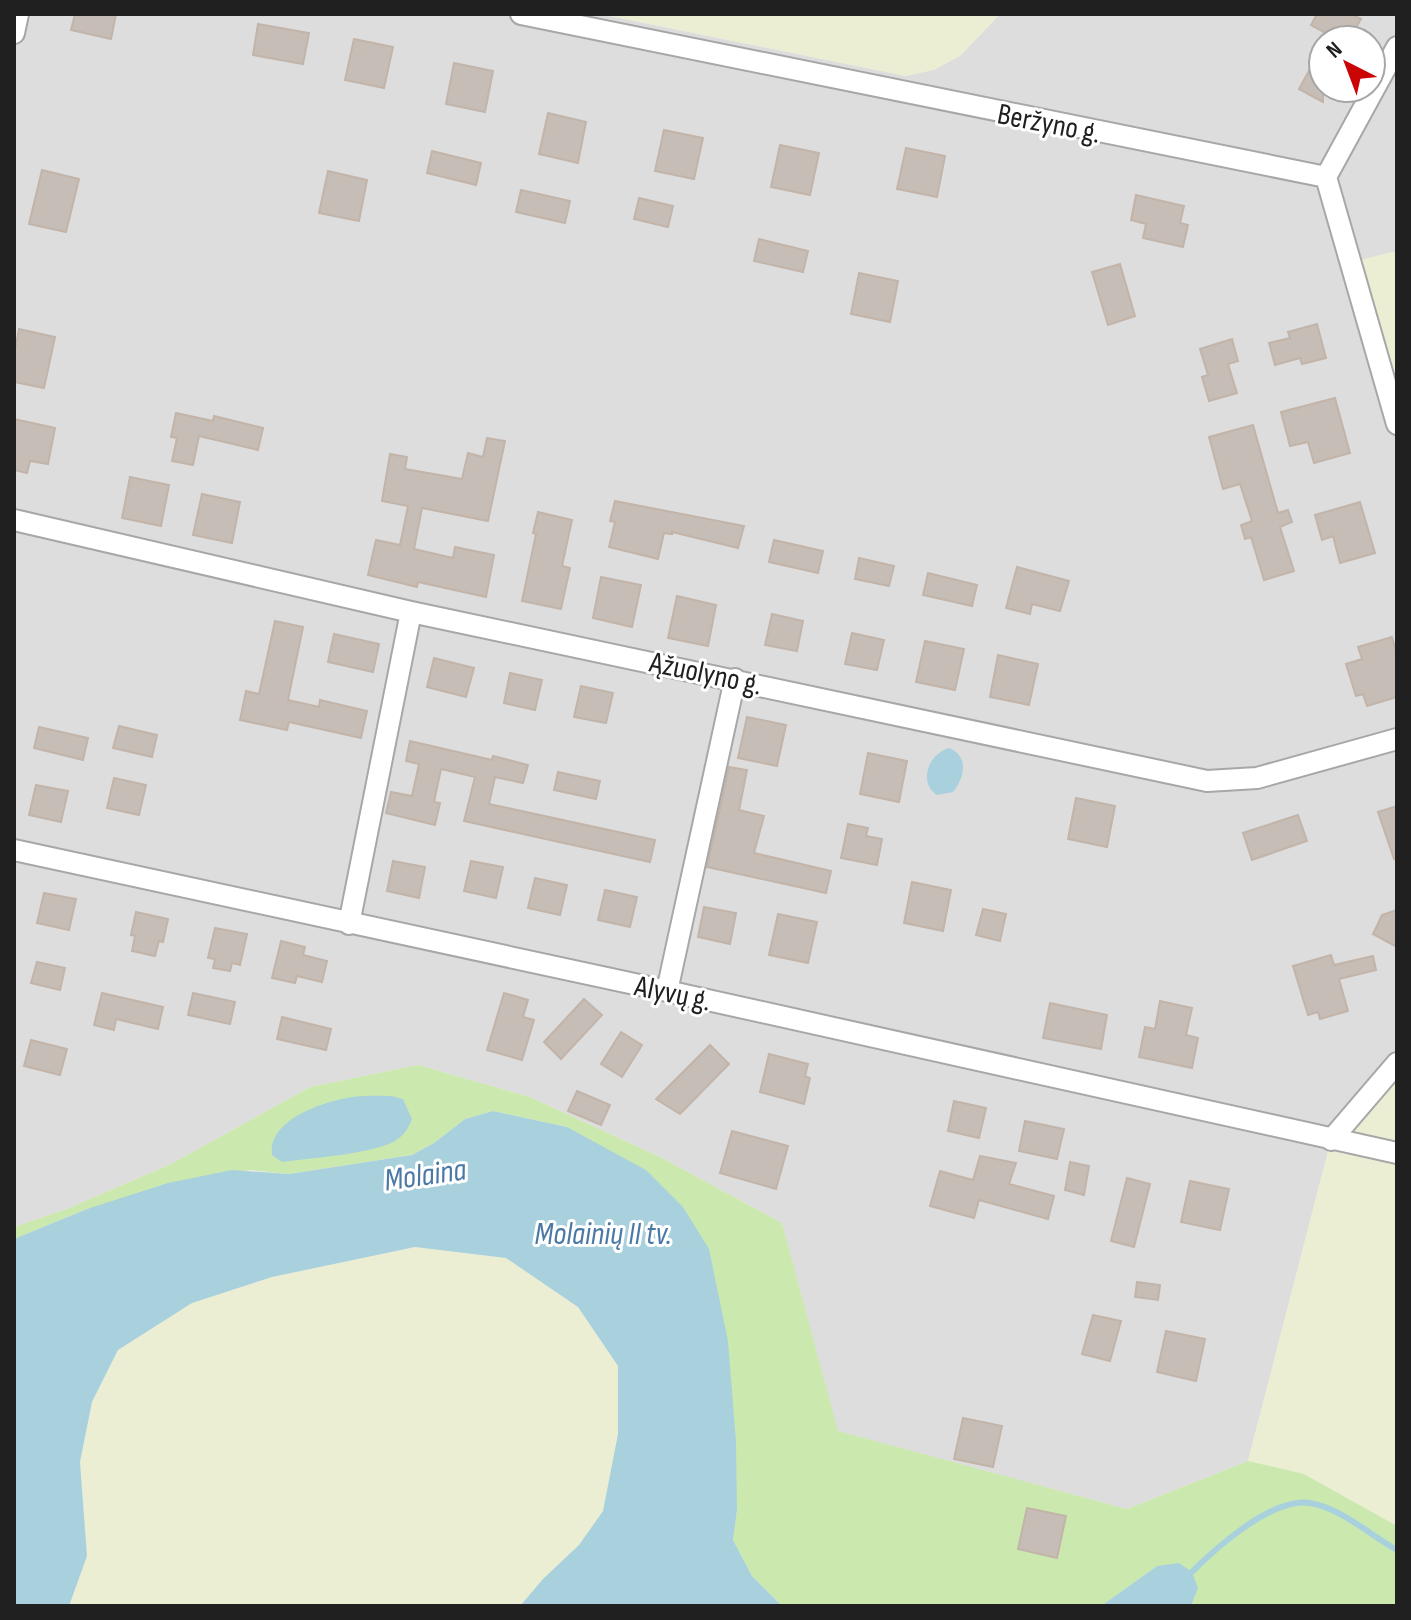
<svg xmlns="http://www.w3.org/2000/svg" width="1411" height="1620" font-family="'Sofia Sans Condensed',sans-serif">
	<rect width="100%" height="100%" fill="#f0ede7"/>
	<path fill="#dedddd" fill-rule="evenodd" d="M14,14H600L906,76L960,56L1000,14H1397V251L1353,262L1397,424V1063L1331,1140L1248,1461L1127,1509L837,1431L782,1223L662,1158L530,1097L418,1065L310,1087L171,1164L67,1209L14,1227ZM1323,40H1371V88H1323Z"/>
	<path fill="#eceed3" d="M600,14H1000L960,56L934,70L906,76Z
		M1397,251V424L1352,262Z
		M1397,1063V1526L1304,1474L1248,1461L1331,1140Z
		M415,1247L506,1258L578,1307L618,1366V1434L603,1511L579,1545L543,1579L520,1606H69L87,1556L80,1462L92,1402L118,1350L192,1303L272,1277Z"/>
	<path fill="#cbe9ae" d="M418,1065L530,1097L662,1158L782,1223L838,1431L1127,1509L1248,1461L1304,1474L1397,1526V1606H1191L1198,1587L1157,1566L1101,1606H782L752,1576L733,1540L737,1510L567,1127L493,1111L465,1119L434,1143L412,1155L289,1174L250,1170L87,1209L14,1239V1227L67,1209L171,1164L310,1087Z"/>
	<path fill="#a8d1dd" d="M949,748C969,756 965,777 953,792L937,795C918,783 928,754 949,748Z
		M392,1096L403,1099L412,1119C409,1127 405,1134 398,1139C378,1154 309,1158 282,1162L272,1155C268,1121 319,1103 347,1098C361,1095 377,1096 392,1096Z
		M493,1111L567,1127L646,1170L683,1207L709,1249L728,1341L736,1442L737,1510L733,1540L752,1576L782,1606H520L543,1579L579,1545L603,1511L618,1434V1366L578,1307L506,1258L415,1247L272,1277L192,1303L118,1350L92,1402L80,1462L87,1556L69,1606H14V1239L87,1209L168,1183L232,1170L289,1174L412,1155L434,1143L465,1119Z
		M1179,1563L1192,1572L1198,1588L1191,1606H1101L1157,1566Z"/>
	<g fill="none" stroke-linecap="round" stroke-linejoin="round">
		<path stroke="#a8d1dd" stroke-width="6" d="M1186,1578C1212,1551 1271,1497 1310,1503C1341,1508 1370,1535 1397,1550"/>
	</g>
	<path fill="#c5bdb6" stroke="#c2b4a9" stroke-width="2" d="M75,14H116L111,39L71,30Z
		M1317,14H1351L1361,19L1349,40H1326L1329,35L1311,25Z
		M258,24L309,33L303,64L253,55Z
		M354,39L393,47L384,88L345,80Z
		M1323,45V102L1299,89Z
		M454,63L493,71L485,112L446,104Z
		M548,113L586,122L578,163L539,154Z
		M664,130L703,138L694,179L655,171Z
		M780,145L819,153L810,195L771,187Z
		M906,148L945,156L937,197L897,189Z
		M432,151L481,163L476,185L427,173Z
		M42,170L79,179L66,232L29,224Z
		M328,171L367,180L359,221L319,213Z
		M521,190L570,201L565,223L516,212Z
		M1136,195L1184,206L1180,223L1188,225L1183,247L1143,238L1146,224L1131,220Z
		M639,198L673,206L668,227L634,219Z
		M759,239L808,251L803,272L754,261Z
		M1120,264L1135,316L1108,325L1092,272Z
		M859,273L898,281L890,322L851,314Z
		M1317,324L1326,358L1302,364L1300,358L1275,365L1269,343L1290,338L1288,332Z
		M19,329L55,337L44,388L14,382V355Z
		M1232,339L1238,361L1228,364L1237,393L1209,401L1202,377L1208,375L1200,349Z
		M1335,398L1350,453L1314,463L1308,442L1290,446L1281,412Z
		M176,413L213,421L214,416L263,428L258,450L199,436L193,465L172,461L177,438L171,437Z
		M14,419L55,428L48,464L30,461L27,473L14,470Z
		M1253,425L1278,513L1288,510L1292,522L1280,527L1294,571L1264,580L1251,537L1245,539L1241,525L1252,521L1240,484L1223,489L1209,437Z
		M487,438L505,441L488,521L422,508L414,549L453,558L455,547L494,555L486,597L418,582L417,587L368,575L376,540L400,545L408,506L382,501L390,454L407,457L405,469L462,479L468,453L483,457Z
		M130,477L169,485L161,526L122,518Z
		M202,494L240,502L232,543L193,535Z
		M615,501L744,526L738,548L672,532V534L664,533L658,559L609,547L615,522L610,521Z
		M1360,502L1375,553L1340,563L1333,536L1322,540L1315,515Z
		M538,512L572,520L562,566L570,568L561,609L522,601L536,534L533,533Z
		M774,540L823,551L818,573L769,562Z
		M859,558L894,566L889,586L855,579Z
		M1017,567L1069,581L1060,611L1032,604L1030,614L1006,608Z
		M928,573L977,585L972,606L923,595Z
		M601,577L641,585L632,627L593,618Z
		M677,596L716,605L708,646L668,638Z
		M772,614L803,621L797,651L765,645Z
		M275,621L303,627L288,700L319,707L320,700L367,711L361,738L289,722L287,730L240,720L246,691L259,694Z
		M852,633L884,640L877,670L845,664Z
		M334,634L379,644L373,672L328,662Z
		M1392,637L1397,655V697L1367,706L1363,694L1356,696L1346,664L1362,659L1358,647Z
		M925,641L964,649L955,690L916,682Z
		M998,655L1038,664L1029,705L990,697Z
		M434,658L474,668L466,697L427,687Z
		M510,673L542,680L535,710L504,703Z
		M581,686L613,693L606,723L574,717Z
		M747,717L786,725L777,766L738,758Z
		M119,726L157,735L152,757L113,748Z
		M39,727L88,738L83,760L34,748Z
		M410,741L492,760L493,756L528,765L523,783L495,777L489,804L655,840L650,862L464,821L475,777L441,769L434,802L440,803L435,825L386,813L391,792L412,796L419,764L406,761Z
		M868,753L907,761L899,802L860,794Z
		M729,767L747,770L739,810L764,816L754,853L831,871L826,893L707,867Z
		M558,772L600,781L596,799L554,790Z
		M114,778L146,785L139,815L107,808Z
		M36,785L68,791L61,822L29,815Z
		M1076,798L1115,806L1107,847L1068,839Z
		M1397,806V858L1394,859L1378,812Z
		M1298,815L1307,841L1252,860L1243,833Z
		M848,824L868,828L866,836L882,839L877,865L841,858Z
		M393,861L425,867L419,898L387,891Z
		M471,861L503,867L496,898L464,891Z
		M535,878L567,885L560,915L528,908Z
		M912,882L951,890L943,931L904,923Z
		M605,890L637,897L630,927L598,920Z
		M44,893L76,899L69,930L37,923Z
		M704,907L736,913L730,944L698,937Z
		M983,909L1006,914L1000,941L976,935Z
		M1397,910V947L1373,934L1382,915Z
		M136,912L168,919L163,942L159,941L155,956L132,951L135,936L131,935Z
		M778,914L817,922L808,963L769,955Z
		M215,928L247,934L240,965L232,963L230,971L213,968L215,959L208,958Z
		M281,941L305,947L303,955L327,961L322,982L297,976L295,983L272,978Z
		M1331,955L1334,965L1373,956L1376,970L1339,979L1348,1011L1320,1019L1318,1012L1308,1015L1293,966Z
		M37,962L65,968L60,990L31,983Z
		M102,993L163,1007L158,1029L116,1019L114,1030L94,1025Z
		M193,993L235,1002L230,1024L188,1015Z
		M504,993L528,1000L523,1017L534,1020L522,1060L487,1050Z
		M584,999L602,1015L561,1059L544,1042Z
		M1160,1001L1192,1008L1186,1035L1198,1038L1192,1068L1139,1057L1145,1027L1155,1029Z
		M1050,1003L1107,1015L1101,1049L1043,1038Z
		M282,1017L331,1029L326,1050L277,1039Z
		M621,1032L642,1045L622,1077L601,1064Z
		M31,1040L67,1049L60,1075L24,1066Z
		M710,1045L729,1064L680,1114L656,1099Z
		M769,1054L808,1064L805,1076L810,1078L804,1104L760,1092Z
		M577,1091L610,1105L601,1125L568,1111Z
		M954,1101L986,1108L979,1138L948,1131Z
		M1025,1121L1064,1129L1057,1159L1019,1151Z
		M732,1131L788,1146L776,1189L720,1173Z
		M980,1156L1016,1163L1009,1184L1054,1196L1048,1219L979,1200L974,1218L930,1206L940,1171L973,1180Z
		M1070,1162L1089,1166L1084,1195L1065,1190Z
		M1127,1178L1150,1184L1134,1247L1111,1241Z
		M1190,1181L1229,1189L1220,1230L1181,1222Z
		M1137,1282L1160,1285L1158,1300L1135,1297Z
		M1093,1315L1121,1321L1110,1361L1082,1354Z
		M1166,1331L1205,1339L1196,1381L1157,1372Z
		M963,1418L1002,1426L993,1467L954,1459Z
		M1027,1508L1066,1516L1057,1558L1018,1549Z"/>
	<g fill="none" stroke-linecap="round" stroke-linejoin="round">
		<g stroke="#a7a7a7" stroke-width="24">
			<path id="minor" d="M521,14L1326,177
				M14,33L18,14
				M1326,177L1397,424
				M1326,177L1397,47
				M14,520L411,612L1207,781L1257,778L1397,739
				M14,850L667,991L1397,1153
				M349,924L411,612
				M667,991L735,679
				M1331,1140L1397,1063"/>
		</g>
		<use href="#minor" stroke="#fff" stroke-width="20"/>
	</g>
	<g text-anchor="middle" stroke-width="6" stroke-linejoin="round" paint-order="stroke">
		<g font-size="30" fill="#202020" stroke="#fff">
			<text transform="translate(1049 123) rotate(11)" y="10">Beržyno g.</text>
			<text transform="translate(706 673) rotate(12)" y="10">Ąžuolyno g.</text>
			<text transform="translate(673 993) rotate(12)" y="10">Alyvų g.</text>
		</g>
		<g font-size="32" font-style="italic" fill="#4b79a6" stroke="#fff">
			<text transform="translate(425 1174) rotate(-8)" y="11">Molaina</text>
			<text x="603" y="1244">Molainių II tv.</text>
		</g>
	</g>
	<rect width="1411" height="1620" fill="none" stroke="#202020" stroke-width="32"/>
	<g transform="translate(1347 64) rotate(318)"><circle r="38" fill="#ffffff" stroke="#a6a6a6" stroke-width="2"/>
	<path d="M0-6L14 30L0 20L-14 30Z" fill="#cb0506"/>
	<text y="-12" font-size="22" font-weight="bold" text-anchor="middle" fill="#202020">N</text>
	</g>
</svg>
